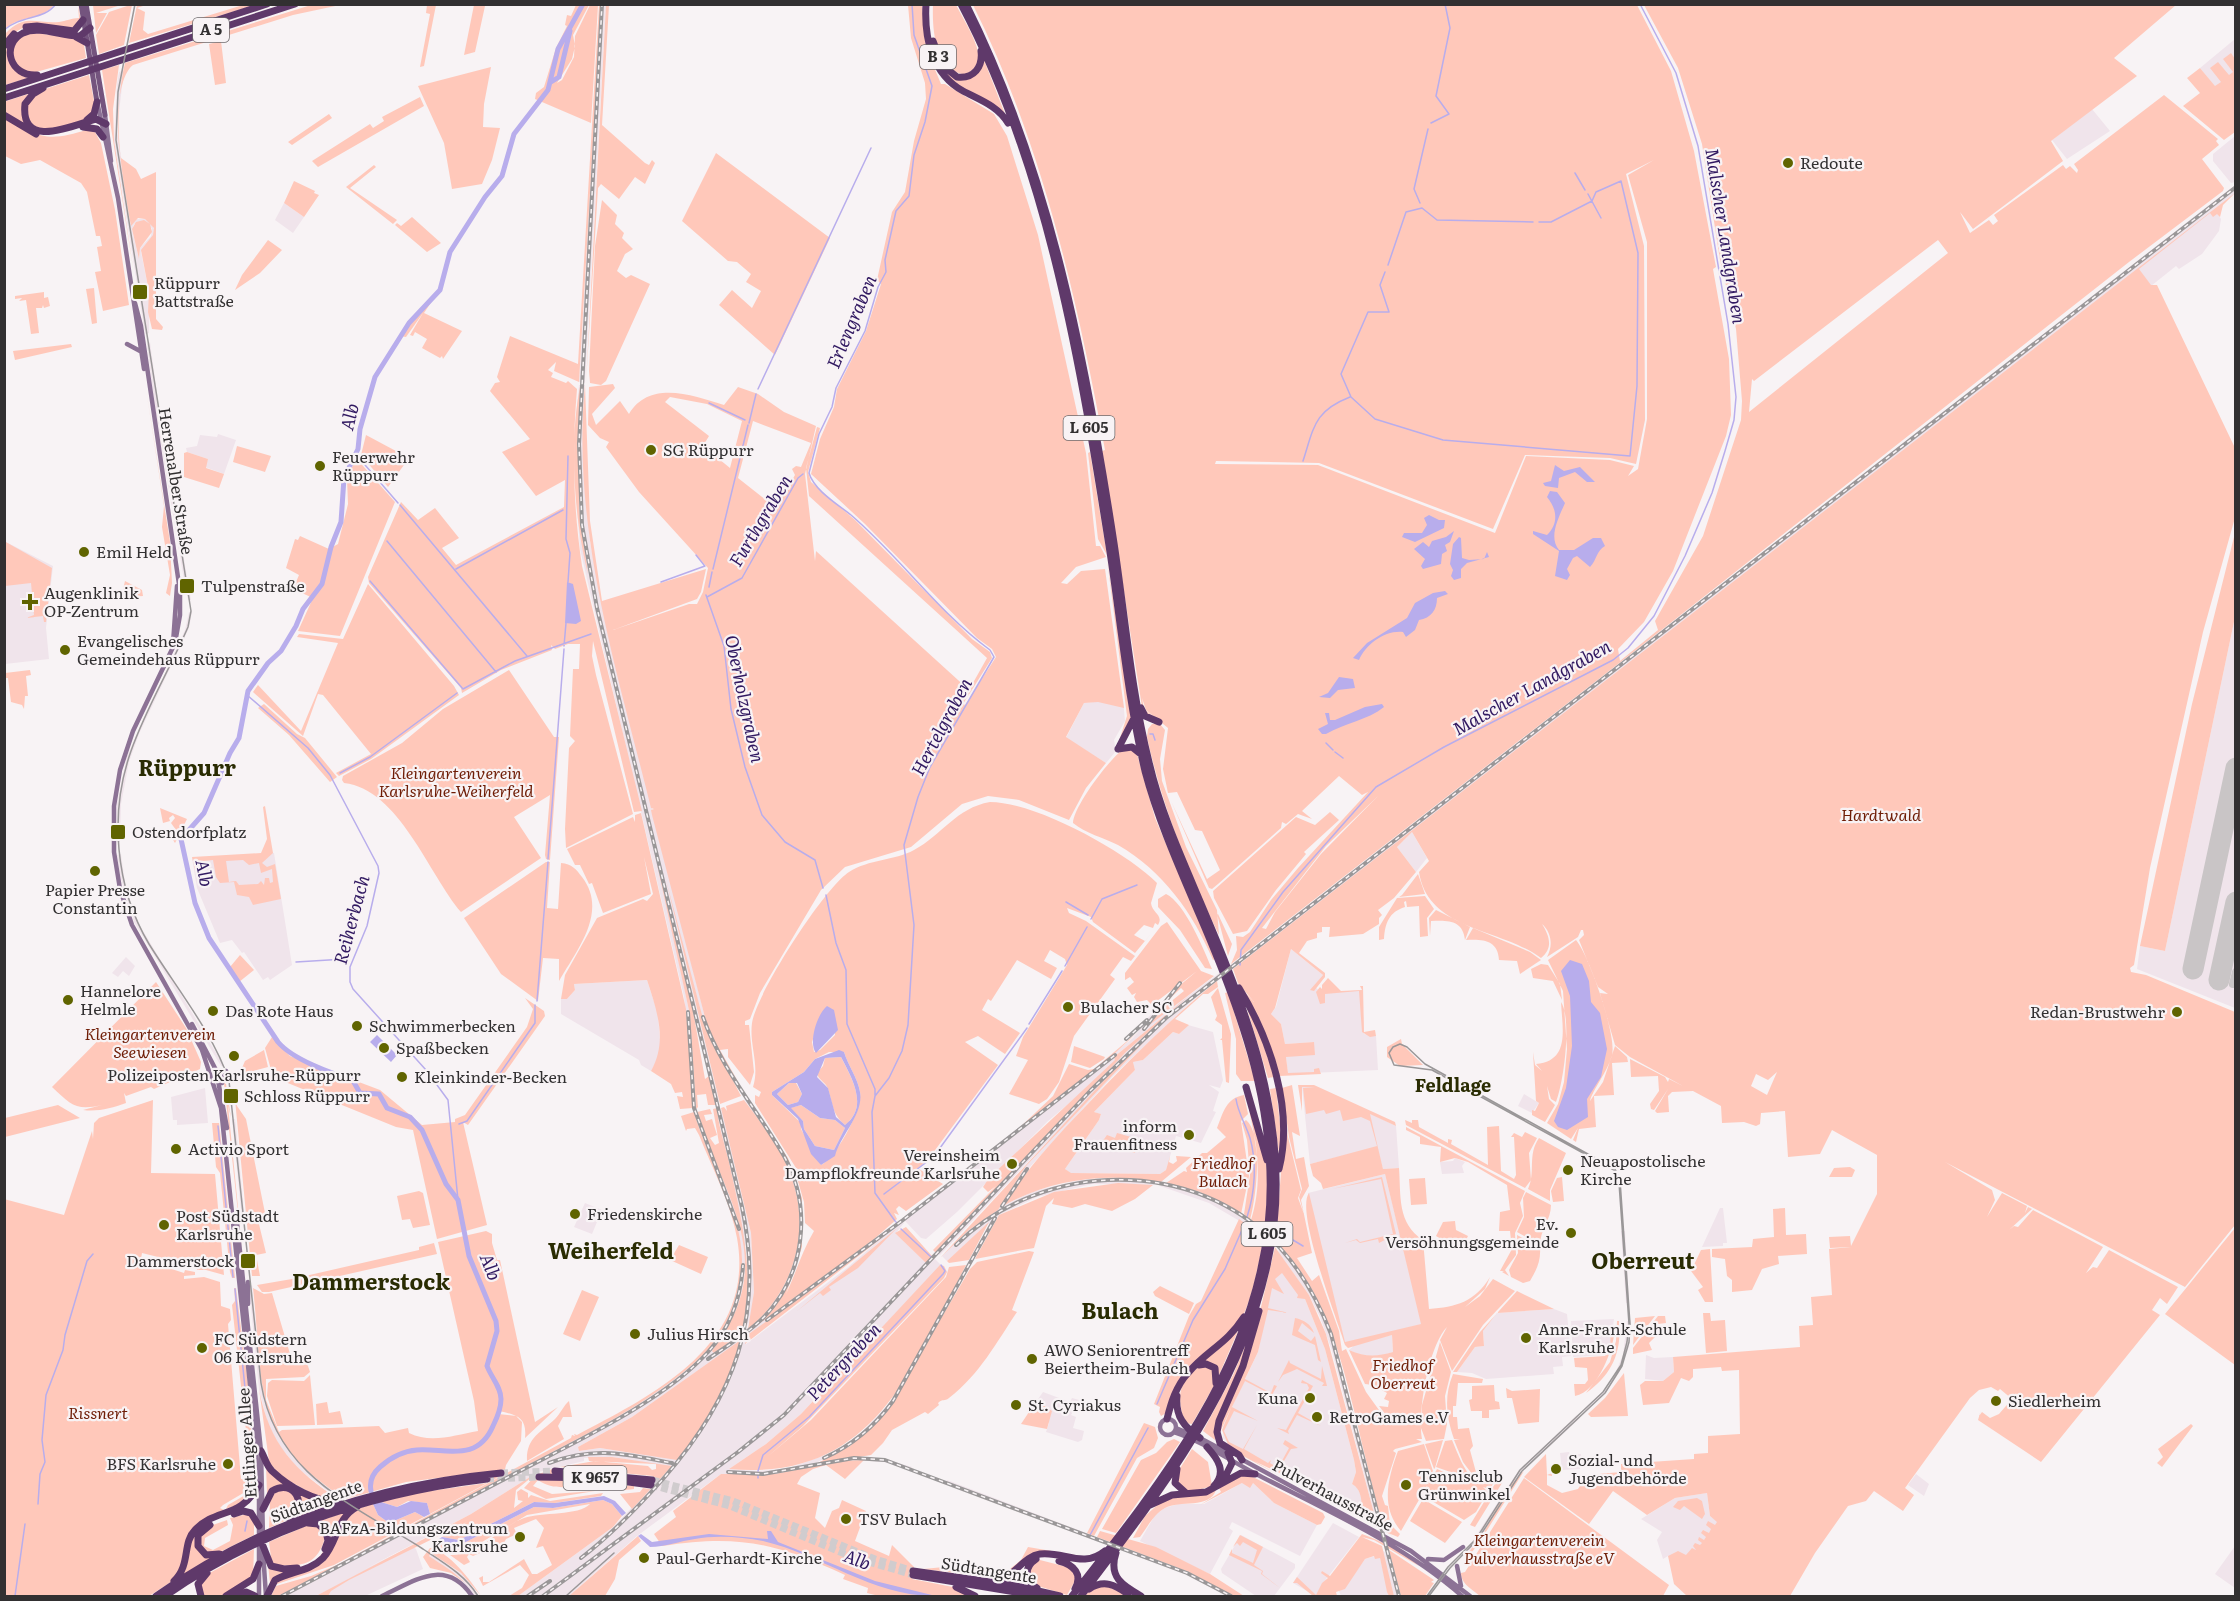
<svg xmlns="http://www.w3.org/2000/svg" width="2240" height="1601" font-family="Literata,serif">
	<rect width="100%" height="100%" fill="#f8f3f5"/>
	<path fill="#f0e4eb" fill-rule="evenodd" d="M601,5H606L585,383L579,382Z
		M2235,39V74L2217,89L2200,68Z
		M124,70L117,129L131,225L137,219H145L151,222L154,229L153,237L141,252L149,292V333L145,334L114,140L117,84L119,72ZM134,224L152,228L151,236L140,248L139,259L132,230Z
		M2092,109L2110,131L2067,159L2052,140Z
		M2235,136V182L2231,183L2213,161V154Z
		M2235,185V193L2218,207L2217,213L2221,219L2219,231L2202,254L2179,269L2176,266L2151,286L2138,269L1245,960L1244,955Z
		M284,203L304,217L293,233L275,220Z
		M150,342L163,437L191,600H188L185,586L154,402L147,344Z
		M579,385H585L583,427L590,542L608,635L707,1025L725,1062L744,1093L742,1095L723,1063L705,1026L674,914L719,1100L715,1101L666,903L690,1015L696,1109H693L690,1097L689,1043L684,997L580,549L573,446Z
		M218,434L236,440L224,474L205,467L208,459L187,452L186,448L197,446L200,435L217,437Z
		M4,541L53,566L46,628L49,659L5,664Z
		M189,612H192L189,628L139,734L129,762L121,804L120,842H117V803L127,756L185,630Z
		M2235,617V1008L2137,969L2140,946L2165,951Z
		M1123,699L1125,721L1114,740L1116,751L1106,763L1066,738L1084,703Z
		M1412,832L1427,858L1416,872L1397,847Z
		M274,853L292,965L270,980L268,977L263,980L244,952L242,953L232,940L220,943L197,888L192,858Z
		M121,854L126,890L139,924L224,1066H221L134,922L120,876L117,855Z
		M1291,949L1323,975L1314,986L1322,993L1362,990L1364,1034L1376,1036L1378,1070L1288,1074L1286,1057L1314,1042L1285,1044L1281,1024L1271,1014L1276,1007Z
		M126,957L135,966L129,976L123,971L118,977L112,973Z
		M1237,960L1238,965L1191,1002L1113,1076L1029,1168L1003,1206L1034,1191L1079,1180L1128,1177L1160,1181L1153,1185L1092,1184L1037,1197L999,1215L973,1260L970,1261L993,1220L947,1261L942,1256L969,1230L1001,1205L1026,1166L1131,1053L940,1255L936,1252L1126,1052L1180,1003L1114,1057L1116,1060L1092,1084L1048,1121L957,1212L926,1239L921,1238L906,1222L903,1218L1133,1038L1142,1027L1125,1039L1154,1012L1159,1011L1151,1023Z
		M647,980L658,1014L660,1040V1055L651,1071L641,1065L639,1060L561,1014V999H567L575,990L574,984Z
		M1188,1025L1213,1032L1223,1080L1220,1088L1209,1085L1219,1092L1213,1111L1216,1112L1201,1143L1176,1136L1166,1170L1160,1174L1070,1173L1065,1169L1099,1120L1101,1114L1094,1112L1135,1070L1133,1062L1143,1060L1173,1032L1179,1034Z
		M1315,1086L1396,1126L1399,1168L1383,1169L1377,1147L1310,1164L1302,1087Z
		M205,1088L208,1123L177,1125V1120H173L171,1097Z
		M1524,1094L1539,1103L1532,1113L1518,1106Z
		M746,1097L790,1166L799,1194L803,1220L799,1256L790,1281L771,1310L753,1328L901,1220L904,1223L896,1233L926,1263L932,1256L941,1265L801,1414L766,1444L729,1469L759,1471L789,1468L831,1453L854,1440L890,1403L969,1263H972L909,1375L884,1414L850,1445L816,1463L844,1457H866L888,1460L912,1467L910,1470L884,1462L851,1460L775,1474H721L637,1536L569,1596H518L613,1527L671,1467L612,1457L584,1458V1461L538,1472L471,1514L365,1569L412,1546L416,1549L423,1569L365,1596H328L326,1591L316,1596H278L624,1413L689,1367L710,1348L725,1326L737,1295L742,1259L736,1223L694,1112H697L732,1200L745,1242V1275L741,1297L731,1324L714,1353L762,1317L780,1294L792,1269L799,1240V1204L784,1160L744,1099ZM878,1241L847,1268L746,1344L745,1338ZM733,1346L722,1392L693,1440L639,1454L600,1448L579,1451L578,1447L632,1417Z
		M722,1110L751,1233L754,1292L751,1318L747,1326V1253L717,1112Z
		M232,1119H235L236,1127L245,1221H242Z
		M1545,1130L1570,1144L1610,1164L1608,1166L1544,1132Z
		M1455,1158L1465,1162L1462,1166L1464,1173L1442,1174L1440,1162L1453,1161Z
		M1385,1174L1422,1324L1345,1344L1308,1193Z
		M1166,1183L1209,1196L1250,1218L1263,1230L1260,1233L1209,1203L1160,1186Z
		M585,1203L602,1210L592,1234L574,1227Z
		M1720,1208H1723L1727,1243H1723V1246L1702,1247Z
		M1621,1231H1625L1629,1303H1626Z
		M1281,1246L1312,1286L1331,1326L1382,1526L1376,1521L1332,1351L1320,1317L1309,1295L1278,1252Z
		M1281,1269L1305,1299L1325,1349L1354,1460L1356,1472L1352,1484L1357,1487L1362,1498V1515L1230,1445L1223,1438V1426L1258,1352L1274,1271Z
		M252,1285L262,1383L268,1411L281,1440L292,1456L309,1474L332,1490L330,1493L297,1468L279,1445L268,1425L259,1389L249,1288Z
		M1554,1309L1567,1314L1571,1356L1562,1357L1563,1366L1553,1367L1554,1374L1486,1379L1472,1373L1457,1372L1475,1347L1484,1346L1483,1331L1497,1313Z
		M1614,1319L1610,1347L1605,1355L1573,1357L1571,1321Z
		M1631,1320L1629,1347L1619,1373L1604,1394L1586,1411L1584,1409L1610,1385L1623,1355L1627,1321Z
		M1392,1335L1393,1352L1377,1357L1360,1355L1349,1350L1357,1343Z
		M1646,1355L1654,1358L1673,1357L1674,1372L1663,1381L1645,1379Z
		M1043,1392L1070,1402L1072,1398L1079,1400L1071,1415L1076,1417L1073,1428L1084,1431L1082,1440L1078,1442L1046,1432L1049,1423L1031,1409Z
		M1577,1415L1580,1418L1523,1471L1520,1469Z
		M1569,1452L1570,1455L1581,1454L1580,1469L1562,1470L1560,1453Z
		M1519,1470L1522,1472L1469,1552L1468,1548Z
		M1916,1474L1929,1484L1924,1496L1908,1485Z
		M947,1480L1094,1536L1093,1538L977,1495L945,1483Z
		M1242,1483H1253L1274,1503L1317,1525L1300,1556L1232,1522L1229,1528L1233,1531L1210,1574L1140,1541L1155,1515L1165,1508L1178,1504H1204Z
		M1707,1493L1710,1516L1718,1522L1691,1558L1668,1556L1663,1559L1657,1540L1662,1532L1641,1519L1675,1498Z
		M1333,1523L1359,1537L1323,1583L1316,1596L1293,1583Z
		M1241,1535L1295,1564V1568L1274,1596H1256L1222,1573L1221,1569Z
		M1097,1537L1189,1572L1233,1596L1190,1575L1096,1539Z
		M2235,1546V1588L2215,1574Z
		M1382,1550L1391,1557L1401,1596H1394Z
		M431,1553L465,1576L479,1596H475L460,1578L429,1556Z
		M1375,1556L1380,1558L1389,1596H1341L1338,1589L1346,1586L1365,1559Z"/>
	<path fill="#ffc8ba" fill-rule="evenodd" d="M4,5L5,4L54,5C41,21 22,14 5,29Z
		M78,5L81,21L75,28C46,26 25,17 5,43V34C25,13 36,24 59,22C66,21 72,18 79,18Z
		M93,5H92H132L124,45L99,54L96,35L109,12L130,5H121L96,13H107L96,33Z
		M137,5H146L137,8L145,12L143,30L148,34L243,5H255L129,43Z
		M311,5H340L293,15L133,65C115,79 116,137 121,158L136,169L141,179L156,172V319L163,327L162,330L152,329L148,312L149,292L141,250L153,235L154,228L145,219L138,218L131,226C121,170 112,118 125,63Z
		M427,5H436L424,66L420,67L430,14L426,13Z
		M474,5L485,6L475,52L464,55Z
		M576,5H589L573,35L575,46L572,59L557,83L562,80L574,57L575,36L590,5H598L591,123L535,99L536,93L544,87L556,48L567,26L565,25L567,15L571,16Z
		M599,5H601L579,382L554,371L556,362L548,370L553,373L551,377L566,383L568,381L577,389C572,448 573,507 582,566L642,811L634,812L593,641L592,656L596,675L633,814L566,848L565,829L569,748L575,741L570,736L573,669H579L580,644H568L555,649L551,645L552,650L501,670L462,693L461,688L369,583L368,577L401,502L418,520L435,508L459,538L442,548L456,565L564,507L565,480L536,496L502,452L530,439L490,391L495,383L500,382L497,377L510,336L578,364Z
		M606,5H609L602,125L645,163L649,165L652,160L655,163L645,184L635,177L619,199L601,184L598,188L586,383Z
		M908,5H922L926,48L941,84H945L994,114L1007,136L1038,235L1086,453L1096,546H1100L1106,557L1076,567L1061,583L1067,584L1081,571L1105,569L1124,708L1098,702L1084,703L1066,737L1106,763L1086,788L1069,820L1019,800L988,796L962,804L911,847L845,867L821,890L760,993L750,1019L745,1021V1025H749L754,1072L750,1085L728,1057V1049L720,1050L740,1085L718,1050L707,1025L652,815L651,810L654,809L651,808C617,670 571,529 585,385L590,521L602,601L706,569L701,592L697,599L613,630L689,604H697L703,592L708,568L639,492L606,447L609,442L600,438L588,425L589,387L613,384L615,388L592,414L596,425L620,401L629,414C650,379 694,396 724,405L738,387L758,394L784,412L816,426L805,474L815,561L816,551L969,690L987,658L809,496L806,468L817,427L820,428L808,472L811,482L855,520L972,639L990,652L992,658L963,704L965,705L996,657L992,649L977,638L865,524L811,474L820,439L834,407L837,389L866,331L881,284L877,280L892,212L905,192L914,141L926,99L925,83L911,38ZM670,397L707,404L742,421L730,468L703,446L709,436L665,402ZM753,421L811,443L801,467L796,466L792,469L795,475L776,508L738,478Z
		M933,5H956C966,24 978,41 980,63L968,75C935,73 932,31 933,5Z
		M973,5H1637L1671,71L1694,151L1716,267L1713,269L1729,359L1731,415L1726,436L1673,571L1644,622L1618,649L1620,661L1658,630L1655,621L1703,536L1741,420L1742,401L1736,329L1720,260L1702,144L1678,68L1644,5H2176L2114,58L2137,76L2051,141L2063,161L1973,229L1960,212L1970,233L1989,220L1993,225L1998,221L1994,215L2063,165L2066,169L2070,166L2077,173L2078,170L2074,164L2164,95L2218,139L2216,141L2219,145L2202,159L2224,188L2223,191L2129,262L1640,647L1231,964L1237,950L1236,936L1243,937L1250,932L1271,900L1298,868L1368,792L1362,795L1339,776L1302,811L1312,819L1298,814L1286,824L1282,822L1281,828L1218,884L1212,889L1209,888L1171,801L1207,879L1220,870L1202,831L1195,830L1177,792L1168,793L1163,769L1168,728L1146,710L1142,698L1144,709L1154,717L1149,718L1142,707L1102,451L1105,450C1077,298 1042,143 973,5ZM1654,160L1628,175L1647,242V419L1638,469L1628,476L1634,466L1610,460L1526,456L1495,533L1318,465L1215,464L1216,461L1319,463L1493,529L1525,455L1610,458L1636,464L1645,420L1644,246L1626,174ZM1938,240L1948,253L1749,412L1752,379L1754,381ZM1378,796L1321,854L1275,912L1266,929L1262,928L1326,846Z
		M38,27L77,34L19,33L9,61L15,71L28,78L5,85C5,55 0,31 38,27Z
		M36,33L78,39L84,45L86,58L29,74L13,63V44L24,35Z
		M929,34C938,50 941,76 961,79L984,60L1005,114C988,98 961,93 946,74C938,64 934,46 929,34Z
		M221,41L226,83L215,85L209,44Z
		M2231,53L2235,59V132L2224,140L2183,106L2200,93L2187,78L2200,68L2215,86L2221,82L2210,68L2218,62L2229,75L2233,72L2223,59Z
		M119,65L113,109L114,140L134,274L102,70Z
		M491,67L484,104L483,127L500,128L492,160L482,184L452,189L444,143L418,86Z
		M89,75L95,106L88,119C65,126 23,145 28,102L42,90Z
		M28,94L25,119L45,134L5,114L4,102Z
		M420,97L424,106L318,167L312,161L370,124L373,128L384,121L382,117Z
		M329,114L332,118L292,145L288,142Z
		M4,117C42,139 47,142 90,129L95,132L101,143L115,210L129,305L103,311L95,272L101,271L97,247L102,246L100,236H96L87,192L81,183L40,160L21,164L5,156Z
		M716,153L830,238L775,355L719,305L732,290L752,308L761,291L746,282L751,274L737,262L728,261L682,221Z
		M374,165L376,167L350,188L397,220L393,224L346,187Z
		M294,181L315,191L314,193L319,195L304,217L284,203Z
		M2235,193L2223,205L2220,217L2217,214L2213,217L2210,213L2139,269L2151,285H2157L2235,448L2236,514L2203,632L2150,868L2134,965L2130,968L2131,972L2146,975L2235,1012V1225L2185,1287L1945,1162L1992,1190L1995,1200L1987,1217L2002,1193L2027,1206L2025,1213L2028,1207L2032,1209L2009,1230L2014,1226L2018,1227L2033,1210L2103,1247L2086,1273L2093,1267L2097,1268L2109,1250L2178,1287L2167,1304L2160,1298L2152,1310L2160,1315L2041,1462L1978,1420L1981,1410L1979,1416L1982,1412L1990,1418L1999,1414L2012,1399L2000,1389L1998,1391L1991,1387L1979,1390L1970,1398L1905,1488L1914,1495L1903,1511L1874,1491L1866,1501L1848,1506L1815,1553L1790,1596H1687L1674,1584L1668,1556L1678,1551L1686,1555L1692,1548L1696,1550L1693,1546L1695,1543L1700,1545L1702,1543L1698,1540L1699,1537L1704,1540L1706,1537L1701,1533L1703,1530L1709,1533L1711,1529L1706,1525L1708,1521L1715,1525L1717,1522L1710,1516L1707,1493L1675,1498L1647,1515L1613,1491L1589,1524L1524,1477L1546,1454L1547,1475L1552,1473V1476L1547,1475V1485L1562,1493L1578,1489L1587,1475L1621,1472V1464L1694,1459V1454L1708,1453V1436L1740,1434L1739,1370L1722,1371L1721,1367L1693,1369V1377L1689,1381L1681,1378L1669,1403L1643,1405L1640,1385L1645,1381H1663L1674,1372L1673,1357L1800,1347L1799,1326L1813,1325L1811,1297L1832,1295L1829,1249L1851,1247L1830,1248L1829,1237L1850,1236L1851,1246L1877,1194V1155L1832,1130L1820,1154L1788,1157L1785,1111L1761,1113L1760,1124L1756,1126L1744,1122L1722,1123L1721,1106L1693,1091L1672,1092L1668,1096L1669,1112L1657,1113L1655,1111L1668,1089L1654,1110L1651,1109L1650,1104L1659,1091L1658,1076L1631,1077L1630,1059L1665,1077L1668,1082L1669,1079L1683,1086L1630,1057L1615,1045L1600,993L1608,994L1598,987L1579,940L1584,935L1583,930H1581L1578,937L1547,957C1553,946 1552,933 1542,924C1549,935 1554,948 1541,958C1501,928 1428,931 1419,872L1429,861L1412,832L1397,847L1416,872L1394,898L1378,910L1382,915L1379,918V924L1363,934L1329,937L1330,927H1322V932L1317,933V938L1307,941L1299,953L1325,973V977L1314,991L1310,990L1323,975L1291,949L1275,1008L1271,1014L1281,1024L1285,1044L1314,1042L1315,1055L1286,1057L1288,1073L1314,1072V1069L1319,1068L1321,1074L1280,1076L1238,985L1254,1002L1238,983L1233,969ZM1777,1072L1767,1095L1751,1086L1756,1074L1768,1080Z
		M602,200L617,215L615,224L624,233L622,238L633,249L625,254L617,271L626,278L631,275L650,284L606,381L601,385L590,383L589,371L595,246Z
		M412,217L441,243L427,252L395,225L397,223L401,226Z
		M144,220L150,224L152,232L140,248L139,259L132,229L136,222Z
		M268,240L282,250L260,273L235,290L242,275Z
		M94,288L97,323L92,324L86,289Z
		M44,292V298L48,297L50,306L44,308L43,305L42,308H36L39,333L31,334L26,300L19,301L22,298L15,299V296Z
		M436,295L424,313L462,331L443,359L442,356L440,358L422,348L427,339L415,332L413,336L410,335L423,313L406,337L400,336Z
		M71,344L72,347L15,360L13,351Z
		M580,387L579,508L588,574C574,520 569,442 580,387Z
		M146,389L170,542L172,583L170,596L166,593L170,575L162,527L164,506Z
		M366,435L409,458L388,487L361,455Z
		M237,446L271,456L265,472L233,462Z
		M187,452L208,459L206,468L224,474L219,488L184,477V453Z
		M1090,452L1107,555L1098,539L1088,453Z
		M356,458L395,502L340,636L298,631L313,598L293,589L299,575L286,568L295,539L298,540L300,536L329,549L338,544L348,504L347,479Z
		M2235,533V617L2165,951L2140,946L2192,704Z
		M4,541L52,568L46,622H44L43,616L26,618L34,615L31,583L5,586Z
		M1107,559L1131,718L1118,744L1127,716Z
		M125,581L142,590L143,596L121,598Z
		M368,584L454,686L459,695L371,759L339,776L336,773L371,754L323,695L318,694L303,736L253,692L258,685L301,731L338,643L297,637L299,634L343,639Z
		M30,670L31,675L26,676L28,696H25L24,709L22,705L11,702L8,678H5V673Z
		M509,670L554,737H559L550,860L546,859L545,855L550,795L514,817L541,858L461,912C429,875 399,789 344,783L342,780L343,776L402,743L443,709Z
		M264,704L297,734L305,738L337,777L330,782L289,735L258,708Z
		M1152,724H1160L1165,730L1160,759L1162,781L1186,847L1217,910L1219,935C1188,871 1162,806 1147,737L1148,729Z
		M1127,747L1137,754L1155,818L1215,959L1213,960C1193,913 1163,871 1118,845C1104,838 1085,833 1073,823C1073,807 1113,753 1127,747Z
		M990,802C1035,802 1125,851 1157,883L1151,903C1152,913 1164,915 1158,925L1155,923L1153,928L1144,925L1134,935L1145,941L1154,930L1135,953L1093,922L1091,917L1067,908L1069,913L1086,921L1135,956L1131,961L1123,957L1110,975L1115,979L1074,1036L1059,1082L1047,1099L1039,1104L1009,1094L1028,1060L1016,1056L1023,1037L1067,965L1065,959L1050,950L1044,961L1057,968L1051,979L1017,960L991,1001L988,999L982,1010L1020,1033L1005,1054L978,1036L965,1042L998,1065L927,1161L884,1194L919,1169L943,1184L906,1211L899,1206L896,1209L899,1215L894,1213L897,1219L873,1240L748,1332C796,1289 819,1225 789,1163C778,1140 761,1119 747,1098L788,1158L802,1198V1247L786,1294C796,1273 802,1251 814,1231L805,1223L804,1202L795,1171L806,1173L796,1168L755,1103V1095L759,1097L761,1092L753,1087C760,1065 749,1045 752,1023C756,994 825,887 849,872C869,859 894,861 914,850C942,835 956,808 990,802ZM820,1019L835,1020V1035L820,1050L814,1052L812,1042ZM829,1052H844C848,1065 858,1079 860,1092C863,1109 835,1159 821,1165L801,1129V1123L772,1095V1092L804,1072L815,1059Z
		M265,806L273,853L262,863L267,867L275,864L281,899L253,905L249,897L237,895L234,882L220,883L216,877L213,860L203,861V869L195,870L192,857L261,853L267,839L263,807ZM243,860L249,865L259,863L261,873L272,869L273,882L270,883L269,878H265L264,885L261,881L258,884L239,885L236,881L229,882L226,861Z
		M160,808L187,819L175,843L168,832L176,830L171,823L175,818L173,815L169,818L170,821L163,823Z
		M1330,812L1339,820L1304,852L1306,854L1276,890L1247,931L1233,934L1214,898L1213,891L1296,817L1315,825Z
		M641,813L686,1009L693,1108L680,1109L677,1096L683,1097L682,1092L675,1093L671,1084L651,1071C668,1041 657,1011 647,980L574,984L575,990L567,999H561L565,975L597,918L643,899L647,901L653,894L644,857L651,894L603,913L592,883L589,884L580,865H575L567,849L633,817L635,822V815Z
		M656,860L691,999L705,1079L709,1076L716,1105H708L706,1094L697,1095L698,1107L696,1109L690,1015Z
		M546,862H550L547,908L558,909L561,863C572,864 576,869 582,877C609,912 576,951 559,981V959L543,958L538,1001L501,974L464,918Z
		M1418,874L1425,894L1399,897L1402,895Z
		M666,880L705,1026L741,1096L720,1104Z
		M1166,894C1185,903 1204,950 1212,969L1205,968L1180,930L1158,907V899Z
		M1425,896L1434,909L1427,918L1428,936L1420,937L1419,906L1407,907L1406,901L1404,902L1405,907C1389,912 1385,923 1384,939L1379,940V927L1397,898Z
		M1436,910L1470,927L1465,940C1463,920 1448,920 1431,921L1430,936L1429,918Z
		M1217,914H1218L1232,944L1228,956Z
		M1167,922L1201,971L1214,976L1148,1026L1159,1011L1184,991L1181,988L1162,1006L1173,991L1197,971L1152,1005L1147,1000L1137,1002L1134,997L1136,993L1132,995L1127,988L1134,982L1130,977L1125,980V973L1161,926Z
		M1473,928L1530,952L1541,960L1520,974L1517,961L1499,960C1498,940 1483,939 1466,940Z
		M1576,940C1589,955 1617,1036 1612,1055C1608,1071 1592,1091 1590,1101L1603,1082L1615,1046L1627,1057L1628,1062L1612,1063L1614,1095L1594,1096L1596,1127L1579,1129L1576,1142L1573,1140L1578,1128L1571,1139L1547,1123L1558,1104L1564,1082L1567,1049L1563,991L1548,960Z
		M240,955L254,970L239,982L230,967Z
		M1541,964L1548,965L1560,984L1562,1000L1553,981L1533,978L1531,969Z
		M1328,978L1341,991L1362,990L1360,986H1363L1364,1032L1375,1030L1376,1036L1370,1037L1362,1032L1359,991L1325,994V1003L1320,1004L1316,992L1320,987L1322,989V985Z
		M1217,981L1218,987L1208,994H1203L1175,1019L1189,1025L1179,1034L1173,1032L1143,1060L1133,1062L1135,1070L1094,1112L1101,1114L1099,1120L1065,1169L1071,1173L1160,1174L1166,1170L1170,1156L1169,1162L1173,1164L1177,1161L1176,1156L1191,1157L1161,1182C1106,1172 1050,1179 1003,1206C1026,1170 1054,1139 1084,1108C1126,1063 1169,1020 1217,981Z
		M156,982L186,1028L201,1062L200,1069L183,1077L178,1076L177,1079L154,1089L151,1087L126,1096L124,1093L126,1103C112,1108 98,1112 83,1110L102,1105C76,1111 71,1105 52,1087Z
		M1218,988L1231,1034L1229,1083L1226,1082L1222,1040H1220L1222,1038V1025L1215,1020L1217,1016L1211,997Z
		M1228,992L1255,1081H1241L1236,1074V1039L1225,993Z
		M1190,995L1126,1052L946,1242L936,1253L933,1250L996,1186L988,1192L983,1187L989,1178L1115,1060L1114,1057Z
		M525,998L544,1011L545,1016L468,1125L463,1122L487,1225L437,1239L413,1130L396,1127L273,1077L265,1048L272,1037L290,1056L380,1090L422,1125L455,1122V1119L465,1115L527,1027L533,1009Z
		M1561,1002C1572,1018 1564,1082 1556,1102L1551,1099L1547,1086L1549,1099L1555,1105L1545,1122L1532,1115V1110L1535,1111L1539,1103L1536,1101L1533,1052L1535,1065L1542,1071L1536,1064C1571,1061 1562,1027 1561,1002Z
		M1246,1005L1255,1018L1274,1077L1268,1078Z
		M1139,1031L1102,1065L1014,1133L1053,1096L1069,1064L1088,1070L1094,1069Z
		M1401,1039L1402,1044L1423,1065L1400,1066L1387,1057V1047Z
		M1146,1040L1026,1166L998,1210L969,1230L941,1257L1107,1077Z
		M1074,1046L1105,1057L1104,1059L1090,1068L1071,1062Z
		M264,1050L268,1067L239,1075L245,1061Z
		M841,1057C852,1079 869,1106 845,1125C832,1114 833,1104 828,1089C826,1082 818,1080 817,1073L823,1066L825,1058Z
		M224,1083L226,1084L231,1118L228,1105L243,1259Z
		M789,1083H796L802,1094L798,1102L788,1105L777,1094Z
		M1292,1085L1300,1136L1292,1132L1296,1159L1304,1157L1309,1186L1301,1200L1312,1253L1297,1258L1312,1281L1319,1275L1339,1331L1342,1351L1346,1349L1366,1392L1384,1417L1386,1415L1379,1406L1388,1407L1389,1401L1384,1399L1387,1393L1373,1385L1365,1384L1349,1350C1365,1357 1376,1357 1393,1352L1392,1335L1348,1348L1345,1345C1337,1319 1295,1211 1309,1193L1345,1342L1421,1324L1385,1174L1323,1189L1321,1183L1313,1176L1310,1164L1377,1146L1370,1121L1361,1117L1343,1121L1340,1110L1326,1114L1324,1110L1306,1114L1303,1088H1315L1302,1087V1111L1298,1085H1314L1395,1122L1396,1126L1370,1114L1383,1169L1399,1168C1401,1196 1397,1223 1423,1240L1429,1309C1456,1307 1475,1302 1490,1277L1485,1289L1465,1307L1480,1296L1493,1279L1515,1291L1483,1325L1452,1371L1440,1340L1447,1327C1429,1345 1417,1412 1422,1439H1416L1422,1442L1395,1449L1393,1451L1396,1453L1382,1496L1385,1505L1388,1506L1390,1524L1400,1534L1398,1537L1388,1533L1397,1539L1383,1530C1374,1492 1364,1453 1355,1414C1339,1350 1324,1290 1276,1242L1281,1172V1088L1288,1137L1301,1190L1298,1198L1304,1214L1299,1197L1302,1189L1289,1137L1282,1088Z
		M1276,1088L1281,1133L1279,1154L1270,1089Z
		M234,1089L237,1106L246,1119L265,1213L257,1216L266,1253L256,1255L260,1276H252Z
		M1244,1095L1248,1114L1241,1121L1249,1176L1241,1214L1200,1192L1166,1183L1184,1171L1187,1172L1186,1168L1202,1153H1207L1226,1137L1217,1128C1223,1113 1226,1098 1244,1095Z
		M153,1100L151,1173L215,1174L224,1275L206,1270H197L196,1264L179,1265L178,1262L142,1253L141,1259L184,1273L185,1270L195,1272V1275L184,1276V1279L204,1277L220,1282L221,1306L230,1309L231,1320L228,1324L241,1479H245V1492L223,1505L220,1508L224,1510L196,1527L183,1566L171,1582L149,1596H5L4,1199L64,1215L92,1131L93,1139L94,1123L99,1118Z
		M744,1100C762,1124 783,1150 792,1179C811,1233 793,1293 748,1329L754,1292L751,1233L721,1108L724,1107L727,1111L726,1106Z
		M1247,1100L1266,1161L1268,1179L1265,1232L1251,1220C1264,1178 1256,1142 1247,1100Z
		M58,1105L80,1118L5,1137V1118Z
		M801,1105L820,1118L835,1120L845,1128L834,1150L815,1146L804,1129L803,1121L790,1108Z
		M717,1108C718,1124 724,1142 728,1158C741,1215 755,1273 744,1332L714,1353L712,1351C781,1260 725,1202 697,1112L710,1109L712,1114L704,1115L706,1121L712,1119L717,1135L710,1138L715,1145L719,1143L713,1109Z
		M694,1112C708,1162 749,1221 741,1274C736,1303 726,1333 703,1355C654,1402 584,1435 524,1467C442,1510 360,1554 278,1596H271L276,1586L311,1576L339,1564L571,1438L572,1435L575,1436L574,1434L577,1435C655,1394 756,1344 737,1238C731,1203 712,1168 699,1135L695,1128L687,1129L686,1131L681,1116Z
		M1246,1120C1264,1135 1256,1199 1250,1220L1244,1214L1250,1175L1247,1140L1242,1123Z
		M1405,1120L1412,1123V1120H1418L1419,1127L1448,1143V1139L1452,1140L1451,1144L1488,1165L1487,1127L1499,1126L1501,1171L1514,1179L1516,1175L1514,1137H1511L1514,1133L1522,1137L1525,1132L1537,1138L1529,1153L1531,1180L1525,1188L1406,1125Z
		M212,1123H219L220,1131L235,1278H232L230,1272L220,1173L216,1167Z
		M1406,1127L1525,1191L1520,1203L1523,1216L1515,1233L1516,1255L1505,1270L1509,1276L1502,1272L1504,1271H1500L1512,1249L1510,1231H1499L1500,1212L1510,1210L1507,1185L1468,1162L1455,1158L1440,1162L1441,1147L1420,1144V1137L1406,1130Z
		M1117,1133L1138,1139L1135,1153L1102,1142L1107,1135L1115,1138Z
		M1539,1138L1566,1153L1550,1190V1201L1528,1189C1536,1172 1527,1155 1539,1138Z
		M1850,1167L1855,1170L1852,1177H1829L1834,1168Z
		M1382,1177L1396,1234L1379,1243L1378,1239L1360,1243L1356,1240L1345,1243L1357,1239L1360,1242L1393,1234L1381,1179L1332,1189Z
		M1562,1177L1564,1201L1553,1202L1551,1191L1557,1178Z
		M1425,1178L1427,1204L1411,1205L1409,1179Z
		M1118,1183L1153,1185L1135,1199L1112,1211L1085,1204L1072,1208L1052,1204L1054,1198L1046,1206L1034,1248L975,1259L999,1215L1054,1192Z
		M419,1191L423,1193L430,1225L413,1228L410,1219L402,1220L397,1196Z
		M1526,1192L1551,1205C1551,1220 1540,1230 1540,1245L1517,1232L1524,1217L1523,1198Z
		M1785,1208L1786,1235L1806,1234L1807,1254L1778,1256L1779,1264L1762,1269L1752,1290L1732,1292V1280L1727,1276L1725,1259L1712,1257V1249L1752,1247L1753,1239L1774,1237L1773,1209Z
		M1239,1219L1264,1237C1258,1265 1254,1294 1241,1320L1192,1367L1168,1412L1161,1416L1159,1412L1160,1407L1154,1404L1189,1316L1196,1304L1201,1301Z
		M1455,1221L1456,1230L1468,1236L1461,1250L1436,1236L1443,1222Z
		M989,1222L969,1260L949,1263L947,1261Z
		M906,1227L932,1256L926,1263L895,1233Z
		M897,1228L858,1268L829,1287L831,1290L823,1296L820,1293L797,1311Z
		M2235,1228L2236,1365H2235L2165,1314Z
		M486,1231L492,1234V1243L497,1260H500L535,1422L558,1407L525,1438C527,1418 518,1415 499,1411L498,1414L516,1416L522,1422L521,1441L506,1465L504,1474L430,1514L427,1503L408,1501L397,1507L381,1502L416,1493L487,1483L486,1477L501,1470L406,1482L346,1499C250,1440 264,1386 253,1288L264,1294L272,1293L293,1364L307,1363L310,1372L304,1377L266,1379V1400L279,1432L282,1430L379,1426L385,1433L408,1428L409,1433C431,1444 455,1435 478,1431L474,1401L438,1242Z
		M887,1234L745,1344L746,1336Z
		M1517,1235L1540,1247C1541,1261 1537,1269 1530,1281L1523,1283L1511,1277L1509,1270L1518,1253Z
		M434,1243L437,1254L269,1292H262L257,1285L292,1279L419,1250V1247Z
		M679,1245L708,1257L701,1274L670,1260Z
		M1275,1247L1309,1295L1326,1334L1378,1528L1360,1515L1363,1512C1361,1504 1363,1490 1352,1484L1356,1472L1354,1460L1325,1349L1305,1299L1297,1298L1298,1295L1282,1273L1275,1279L1284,1294L1272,1288L1268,1308L1289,1313L1268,1310L1258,1352L1245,1379L1271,1393L1274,1385L1277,1386L1272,1395L1245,1381L1232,1407L1258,1421L1234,1411L1224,1431L1229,1442L1243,1449L1257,1425L1244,1449L1268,1463L1271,1460L1270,1463L1278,1468L1289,1448L1283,1444L1285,1440L1298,1448L1291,1449L1281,1466L1288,1477L1254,1461L1282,1477L1230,1449L1222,1430L1232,1406L1220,1432L1219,1428L1254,1337Z
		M1710,1249L1713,1302H1705L1698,1290L1703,1287L1691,1271L1701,1250Z
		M1029,1251L1034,1252L1012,1310L1017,1312C996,1343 980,1374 949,1398C944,1402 943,1398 938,1403L939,1405L928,1414L925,1412L892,1430L883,1443L871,1455L816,1464L850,1446L885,1414L970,1269L977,1262Z
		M940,1265L944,1266L947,1272L944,1278L803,1426L767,1457L811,1420L946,1277L949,1267L966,1265C911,1373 871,1482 729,1469L766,1444L801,1414Z
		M1160,1286L1194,1303L1189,1314L1155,1296L1153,1292Z
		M234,1288H236L252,1416L251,1432L246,1431L232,1305L235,1301Z
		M582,1290L599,1297L580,1341L563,1334Z
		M1517,1291L1554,1309L1497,1313L1483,1331L1484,1346L1475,1347L1457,1372H1453L1480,1332Z
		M1703,1313H1710L1711,1321L1725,1320L1727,1351L1706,1353Z
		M1655,1316L1633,1345L1635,1318Z
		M1658,1316H1665L1666,1323L1658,1324V1334L1649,1343L1652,1350L1633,1354V1348Z
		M1295,1318C1304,1320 1311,1324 1314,1333L1302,1323L1298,1331L1311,1341L1315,1336L1321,1362L1318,1360L1315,1345L1292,1335Z
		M1256,1320L1250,1342L1221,1413L1215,1440L1203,1431L1233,1375Z
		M1617,1321H1619C1622,1352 1612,1375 1586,1393L1610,1362L1616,1341Z
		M1615,1328C1614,1348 1598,1392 1575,1396L1574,1384H1585L1588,1380L1587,1368L1575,1367L1574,1358L1605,1356L1610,1347L1611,1331Z
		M1238,1331L1219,1375L1217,1371L1199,1363Z
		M742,1339C729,1384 708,1425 677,1460L600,1448L579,1451L578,1447L632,1417Z
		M1440,1342L1451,1372L1445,1396L1447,1424L1444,1439L1426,1441L1421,1428L1422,1405Z
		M1289,1360L1290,1363L1321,1379L1322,1366L1327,1386H1322L1324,1383L1297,1369L1283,1375L1278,1382Z
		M1200,1366L1214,1369L1215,1384L1192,1424L1184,1423C1178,1396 1176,1384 1200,1366Z
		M1624,1373L1628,1416L1591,1417L1588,1414L1605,1398Z
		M1453,1374L1483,1379L1482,1383H1458L1456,1406H1453V1417H1457L1458,1429L1469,1428L1473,1446L1470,1450L1477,1476L1497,1477L1490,1489L1483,1487L1488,1492L1476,1512L1464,1520L1430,1500L1432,1496L1427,1495V1486L1401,1531C1380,1507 1388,1478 1398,1451L1424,1444L1433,1471L1428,1485L1437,1469L1464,1481L1459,1475L1436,1467L1445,1441L1452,1440C1458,1454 1465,1475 1478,1482L1463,1462L1454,1440H1460L1454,1439C1446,1416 1444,1396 1453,1374Z
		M310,1375L315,1425L277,1426L267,1396L268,1383L272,1380L304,1381Z
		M1302,1380L1313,1386L1298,1413L1321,1426L1297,1415L1288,1431L1289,1434L1277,1428L1286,1430L1309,1388L1307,1384L1301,1383Z
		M1494,1385L1495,1401L1499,1402L1500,1409L1489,1410V1418H1482V1411H1471L1469,1400L1472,1399V1386Z
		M1506,1388L1512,1391L1540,1389L1539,1422L1518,1424L1512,1398H1507Z
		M259,1389C269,1444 295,1471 340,1500C319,1502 278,1479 269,1461Z
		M569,1401L572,1417H563L558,1426L564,1439L527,1461C526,1438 540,1433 555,1419C560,1414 564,1405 569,1401Z
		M327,1402L329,1413L340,1411L343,1424L317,1425L316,1404Z
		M1040,1403L1052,1411L1047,1429L1021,1424L1031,1409L1034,1411Z
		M1144,1423L1155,1427L1158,1438L1154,1448L1137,1458L1094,1536L1087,1533Z
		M2191,1424L2193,1426L2162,1467L2157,1463L2163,1457L2158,1449Z
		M249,1435L253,1493L246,1502L226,1509L228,1505L247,1494V1437Z
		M1174,1439L1180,1442L1116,1533L1102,1529L1141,1460L1156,1453L1167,1442Z
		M1443,1440L1435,1468L1434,1469L1425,1444Z
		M1192,1449L1208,1462L1212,1486L1190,1492L1178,1485L1179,1470Z
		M588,1457H612L672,1466L632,1509L620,1494L640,1492L643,1488L650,1489L653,1476L560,1467L595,1461L648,1466L652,1470L656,1469V1464L589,1461Z
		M864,1460L845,1479L826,1465L813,1469L801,1477L797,1484L820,1493L815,1518L825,1528L832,1511L839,1508L842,1500L866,1511L855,1541L889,1556L892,1545L914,1567L912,1579L953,1587L973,1596H879L867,1593L868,1588L843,1579L845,1575C775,1543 739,1534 662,1546L654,1534L676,1517L673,1511L721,1474H775L841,1461Z
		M266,1466L271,1471L331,1504L297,1517L301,1507L288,1486L267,1494Z
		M555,1468L582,1481L634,1486V1489C613,1492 613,1487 596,1486C576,1484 556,1493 538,1480L533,1486L552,1494L595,1491L546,1499L524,1488L536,1475Z
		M1524,1471L1479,1543L1465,1561C1468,1550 1477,1543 1483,1534C1494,1513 1506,1486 1524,1471Z
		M538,1472L516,1490L514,1508L523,1501L518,1500L517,1492L521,1489L528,1493V1498L531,1495L550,1501L603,1493L601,1496L555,1503L534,1502L459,1540L442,1537L467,1522L349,1580L331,1591L328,1596H316L471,1514Z
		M1240,1475L1253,1477L1323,1513L1325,1517L1321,1524L1317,1525L1274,1503L1253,1483L1250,1488L1242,1483L1200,1505L1221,1492L1219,1488Z
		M1524,1478L1669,1585L1663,1596H1480C1472,1589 1461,1584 1461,1573L1465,1572Z
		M1498,1479L1502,1483L1475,1527L1470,1525Z
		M277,1489L291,1490L298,1501L289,1519L269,1528L270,1500Z
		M1216,1490C1210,1509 1179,1500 1165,1508C1154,1514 1148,1526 1140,1537L1133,1538L1145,1516L1163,1500Z
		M1697,1498L1702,1501L1705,1514L1702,1519L1684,1506L1680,1510L1673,1507L1678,1501Z
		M1423,1499L1462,1522L1445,1543L1410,1521Z
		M603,1500L612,1504L622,1516L613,1527L518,1596H509L522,1588L529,1575L520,1565L483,1586L479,1578L483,1576V1582H489L524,1559L532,1574H537L552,1565L543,1546L536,1548L544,1528L536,1519L514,1528L517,1534L506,1539L504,1543L498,1546L494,1540L490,1543L491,1546L479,1550L480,1553L473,1556L469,1554L467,1557L470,1562L464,1565L450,1555C481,1556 497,1528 524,1518C541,1512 579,1516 590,1504L527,1515L462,1554L447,1553L432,1544L436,1541L443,1545L456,1547L534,1507L553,1508Z
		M373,1504L378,1515L389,1523L415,1512L424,1517L334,1565L274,1585L276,1581L317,1565L346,1519L360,1508Z
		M349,1511L319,1560L270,1583L268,1564C298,1571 316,1571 330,1539L316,1522Z
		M248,1514L254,1524V1535L216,1554L203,1551L199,1538L210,1526L227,1520L228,1525L205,1538L204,1546L213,1550L230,1541L233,1525L230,1518Z
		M225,1515L209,1523L196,1540L212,1558L183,1575L189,1545L197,1529Z
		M316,1525L326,1534C318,1566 303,1567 272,1565L269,1542L306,1526Z
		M1100,1531L1156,1547L1210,1574L1244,1596H1233L1189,1572L1097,1537Z
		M1362,1534C1381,1541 1405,1552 1419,1566L1374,1540L1362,1537L1382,1546L1394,1596H1389L1387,1592L1380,1558L1375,1559L1374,1556L1365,1559L1345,1589L1336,1592L1337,1596H1313L1297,1583H1293L1297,1577L1316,1595L1322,1583L1328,1578L1321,1573L1322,1571L1330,1576Z
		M1240,1535L1263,1547L1254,1565L1263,1571L1262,1574L1280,1588L1261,1574L1262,1571L1229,1555L1232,1549V1553L1253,1563L1257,1550L1243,1542L1240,1546L1237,1543L1233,1547Z
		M638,1536L641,1541L619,1560L615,1579L605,1596H569Z
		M1028,1547L1081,1556L1038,1553L1028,1558L1012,1573L999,1578L923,1569L965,1565L1006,1572L1021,1560Z
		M430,1548C449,1551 471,1581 481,1596L461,1573L431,1553L429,1556C442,1565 455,1572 465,1583L451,1573L430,1568L423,1557Z
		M254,1549L253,1576L224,1596H203L199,1587L204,1576Z
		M1389,1550L1434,1580L1431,1582L1434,1583L1425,1596H1401Z
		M1040,1560L1071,1568L1076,1579L1067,1595L1035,1585L1029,1575L1032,1564Z
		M1104,1585L1129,1596H1085L1089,1591Z"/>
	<path fill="#b8adec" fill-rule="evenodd" d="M1555,465L1564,471L1580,467L1595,482H1587L1575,472L1559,478L1558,488L1545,486L1543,483L1551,481Z
		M1550,491L1557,492L1565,503C1559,517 1548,537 1559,550H1574L1593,538H1601L1605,546C1596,551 1597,560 1590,567L1577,556L1573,558L1567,569L1570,575L1567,580L1555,576L1559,551L1533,534V531L1547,535C1559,523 1557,509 1547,497Z
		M1429,515L1439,520H1445L1444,528L1415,542L1402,537L1404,533H1422L1427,525L1424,518Z
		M1454,531L1450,542L1445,545L1447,551L1442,554L1441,564L1423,569L1421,566L1425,559L1414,549L1423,542L1429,547L1432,541L1446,537Z
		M1459,537L1461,538L1462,558L1469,560L1484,559L1487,552L1489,557L1467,563L1461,569V578L1454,580L1451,576L1453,570L1450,564L1453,544Z
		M567,582L573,584L581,621L576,624L565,623Z
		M1445,591L1448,594L1437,598C1437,610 1431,618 1419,620L1415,630L1406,637L1403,632C1385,630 1366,644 1359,660L1353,658L1367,643L1407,618L1415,603L1433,593Z
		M1339,677L1353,679L1355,688L1338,690L1330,698L1319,697L1328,693Z
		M1382,704L1384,707C1368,720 1345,723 1326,734H1322L1318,729L1328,724L1325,713H1329L1330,720H1335L1365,707Z
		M1570,960L1582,964L1589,981L1591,1002L1600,1013L1607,1049L1601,1077L1587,1099L1588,1117L1567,1130L1558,1127L1554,1121L1566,1088L1572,1046L1570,996L1561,971Z
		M827,1006L834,1010L838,1030L816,1053C808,1043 817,1014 827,1006Z
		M377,1035L397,1055L391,1062L370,1042Z
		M839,1050L844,1052C848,1065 858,1079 860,1092C864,1114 840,1136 835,1156L821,1165L811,1154L798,1119L772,1095V1092L804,1072L815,1059ZM841,1057C852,1078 869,1107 845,1125L836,1117L828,1088L817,1077L825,1058ZM789,1083H797L802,1094L798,1102L788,1105L777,1094ZM801,1105L820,1118L835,1120L845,1128L834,1150L815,1146L804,1129L803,1121L791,1108Z
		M604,1496L615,1501L626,1513L622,1516L612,1504L603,1500L553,1508L534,1507L460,1545L451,1547L436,1541L442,1537L459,1540L534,1502L555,1503Z
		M411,1501L427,1503L430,1514L424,1517L415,1512L389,1523L378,1515L373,1504L381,1502L397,1507Z
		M767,1531H771L778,1542L875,1581L936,1596C873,1597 823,1555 763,1541C742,1537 716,1535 695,1539C680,1541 665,1547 650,1547L638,1536L641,1534L652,1542L709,1534L768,1539Z"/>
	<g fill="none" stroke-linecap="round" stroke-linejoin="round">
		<path stroke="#b8adec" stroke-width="1.5" d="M4,30C23,14 43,21 56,4
			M1431,123L1449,114L1436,96L1450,28L1445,4
			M1575,173L1585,190
			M1588,194L1601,218
			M1420,203L1414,189L1428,129
			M1388,265L1406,212L1422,208L1437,220L1533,222
			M1385,272L1380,285L1389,312H1368L1341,374L1351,397L1375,419L1443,440L1630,456L1637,386L1638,253L1621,181L1596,192L1592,201L1551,222H1539
			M758,389L871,148
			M709,403L745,420
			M749,423L756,394
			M356,453L358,457
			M568,456L566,539L570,553L568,582
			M359,458L398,503
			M1303,461C1314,427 1314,411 1350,397
			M400,505L527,656
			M387,541L496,672
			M696,555L704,565
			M456,569L563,510
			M713,569L748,425
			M370,581L463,689L515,661L591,634
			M661,582L705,566
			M709,587L712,572
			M706,595L724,646L731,709L745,767L762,815L785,842L815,860L823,888
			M707,597L742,578L798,478L803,474
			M564,646L566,623
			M247,695L308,748L330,775L378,866L379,873L367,926L350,967V982L353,989L426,1070L448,1100L458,1200
			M1150,734H1153L1155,740
			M1326,743L1333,750
			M1335,752L1343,758
			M340,773L370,757L457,693
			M548,859L564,649
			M826,895L836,943L846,970L847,1024L875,1089V1095
			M1066,902L1088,915
			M1091,919L1102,899L1137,885
			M296,962L345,959
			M1240,965L1241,950L1283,892L1376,787L1444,747L1613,660L1628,648L1654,616L1685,556L1712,493L1725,451L1734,420L1736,397L1728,324L1698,146L1676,73L1640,4
			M1065,966L1087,927
			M227,967L236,980
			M537,1001L548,862
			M1029,1024L1062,971
			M1236,1099C1238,1113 1246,1125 1250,1138C1257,1163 1255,1193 1247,1217
			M459,1124L467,1121L535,1023V1005
			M218,1126L233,1277
			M884,1194L928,1161L940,1148L1027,1028
			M895,1221L875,1193L872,1112L875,1096L889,1078L902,1051L908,1025L914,925L904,845L918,797L930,767L994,657L990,650C938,612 900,557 851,515C837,504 814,490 809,473L819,434L832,407L836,388L865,331L878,287L886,272L885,260L896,211L909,196L914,155L925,122L932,86L914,35L912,4
			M896,1222L897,1223
			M901,1229L931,1257
			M1283,1234L1303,1246
			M235,1289L248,1418
			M1157,1404L1193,1320L1225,1269L1245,1223
			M758,1471L763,1455L809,1417L943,1274L945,1271L941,1265
			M758,1475V1478
			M38,1504L40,1474L45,1462L42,1440L46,1395L63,1350L65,1335L87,1261L93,1254
			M245,1531L247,1521
			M1089,1537L1148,1428
			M15,1596L25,1524"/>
		<path stroke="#b8adec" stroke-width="5" d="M551,82L559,77L570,31
			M371,1491C369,1481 372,1474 380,1467C390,1458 403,1451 417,1450C446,1448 477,1463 493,1426C497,1418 501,1409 501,1399C501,1387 491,1377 487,1366L497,1331L496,1321L469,1256L458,1200L446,1184L422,1130L410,1117L387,1108L379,1094L360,1093L352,1079C332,1074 292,1059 278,1042L209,938L195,903L181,839L204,813L230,753L239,738L248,691L268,663L281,651L296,626L303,609L322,584L331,547L341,522L344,478L358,449L360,429L375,377L409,323L440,290L450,252L485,197L502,176L514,134L548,90L558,49L583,4"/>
		<path stroke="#c9c5c6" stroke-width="8" d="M2233,984L2236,972"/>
		<path stroke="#c9c5c6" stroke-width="21" d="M2193,969L2236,768
			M2219,980L2236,902"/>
		<path stroke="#d0ccce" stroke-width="7" stroke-dasharray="7 3.5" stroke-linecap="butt" d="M501,1473L555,1471
			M487,1479L539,1477
			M652,1480L733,1501L875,1559L913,1571
			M651,1485L730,1506L852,1557L913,1575"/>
		<path stroke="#8c7295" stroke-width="4.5" d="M98,106L118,198L144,369
			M105,115L111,161
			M135,303L141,326L180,591V615L175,643L133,731L120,770L114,806V852L120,889L132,925L202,1050L221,1108L255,1432L259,1500V1596
			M127,344L140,351
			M173,644L177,586
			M192,1024L216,1070L227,1128
			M222,1083L226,1071
			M237,1223L261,1451L263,1538
			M248,1304V1282
			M1160 1427a8 8 0 1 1 16 0a8 8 0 1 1-16 0Z
			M1176,1428L1190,1434
			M1174,1432C1204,1442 1229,1460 1256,1474C1326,1510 1403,1544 1462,1596
			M1198,1437L1230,1454
			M1241,1459L1411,1551L1470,1596
			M263,1552L266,1596
			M1428,1559L1444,1560L1463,1547
			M1457,1566L1461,1586
			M382,1596C415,1581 445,1557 472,1596"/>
		<path stroke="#74547e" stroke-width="5" d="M81,4L97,102
			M86,4L105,115"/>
		<path stroke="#5f396a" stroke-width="7" d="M926,4C924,38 932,74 963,91C980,100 998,106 1008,123
			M961,4C1049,171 1081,368 1110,552C1121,625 1128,699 1145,771C1158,820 1179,867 1199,914C1242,1013 1280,1116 1268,1226C1253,1369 1158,1487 1072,1596
			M966,4C1050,172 1086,360 1114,543C1125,616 1131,690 1149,762C1161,814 1184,863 1205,913C1247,1011 1286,1115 1274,1224C1258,1368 1165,1485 1081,1596
			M26,27L37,26L74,31L83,20
			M76,37L87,43
			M933,41L942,65L957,77C974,79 983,67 981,51
			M4,46L14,34
			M37,75C10,77 0,45 23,33C40,25 62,37 80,36L90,28
			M43,88L33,94L25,104C20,151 74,125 96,119L106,124
			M4,89L267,4
			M4,98L295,4
			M4,115L36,134
			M87,120L94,114L97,102
			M83,127L97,129L103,137
			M1141,708L1145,716L1159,722
			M1118,749L1133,720
			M1118,749L1132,747L1142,755
			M1239,988C1270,1039 1294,1109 1279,1169
			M1246,1087L1267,1160
			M1199,1365L1206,1364L1215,1368L1216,1383
			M1177,1396C1175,1416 1184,1427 1200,1438
			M1167,1419C1171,1403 1176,1386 1188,1373C1207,1350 1226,1345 1244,1317
			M1207,1447C1218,1459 1227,1472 1214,1486
			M261,1451C265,1458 266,1465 272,1471C288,1486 317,1504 339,1501
			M1242,1460L1239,1455L1220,1443L1217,1432L1219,1421L1243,1366L1259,1311
			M1177,1469L1175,1483L1186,1493
			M555,1471L652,1480
			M539,1477L599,1478L651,1485
			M1222,1483L1232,1463L1228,1453
			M1150,1505L1172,1495L1206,1492L1241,1473L1255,1474
			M263,1509L272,1491C294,1478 309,1505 290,1520
			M234,1514L243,1511L251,1513L259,1526
			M308,1523L318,1524L326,1531L328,1541L325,1549
			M210,1525L198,1535V1546L206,1555L219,1554
			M263,1546L271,1566L284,1569L297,1568
			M1116,1553C1108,1577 1123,1586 1141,1596
			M1036,1559C1024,1567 1024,1580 1037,1588
			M1059,1561C1074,1565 1083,1574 1075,1589
			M913,1571L1012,1585L1060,1596
			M913,1575L1040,1596
			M995,1580C1015,1578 1022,1557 1040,1554C1064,1551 1083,1569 1105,1551
			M174,1581C191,1565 182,1543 195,1530C217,1507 239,1520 259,1485
			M956,1587L975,1596
			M1089,1589C1104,1579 1115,1585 1128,1594
			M156,1596C259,1524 376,1485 501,1473
			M165,1596C261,1530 371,1493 487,1479
			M201,1596L198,1584L207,1573
			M226,1596L253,1579L259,1564
			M235,1596L246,1592L255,1596
			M267,1596L275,1580C291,1571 309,1572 323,1558C338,1542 336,1518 357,1507"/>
		<path stroke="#9a9798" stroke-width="1.5" d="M135,4L118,92L116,140L191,611L188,627C170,669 146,708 131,751C109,813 115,887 149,944C175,986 214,1034 229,1081L261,1383C276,1475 352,1504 423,1549C444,1563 465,1575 478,1596
			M566,1596L614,1553
			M1427,1596L1448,1567L1476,1539L1520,1470L1603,1392L1621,1365L1627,1342L1629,1324L1619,1183L1614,1170L1432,1070L1394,1065L1389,1053L1393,1047L1400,1044L1407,1047L1425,1064L1615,1169L1620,1180L1630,1324L1629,1342L1622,1366L1605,1393L1522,1471L1478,1539L1450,1568L1429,1596"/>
		<g stroke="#9a9798" stroke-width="4">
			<path id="rail" d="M688,1012L694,1108L739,1229
				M703,1017C721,1069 757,1109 784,1156C813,1208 805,1275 763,1318C747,1334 727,1346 708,1359
				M1144,1029L1180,983
				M1126,1039L1147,1020
				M1002,1206L1027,1169
				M956,1245C1043,1159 1196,1156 1280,1248C1303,1273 1319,1303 1331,1334L1399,1596
				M767,1320L903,1220L1115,1055
				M824,1458C853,1445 875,1426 893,1401L995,1218
				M549,1463C596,1446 624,1454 672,1463
				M728,1472L763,1474L854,1458L885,1460L1187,1573L1231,1596
				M581,1558C611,1535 638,1507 663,1479C735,1397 765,1315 742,1207L597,608L582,525L579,444L602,4
				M282,1596C360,1555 438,1514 516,1473C575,1442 664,1401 708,1352C730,1328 741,1297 743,1265
				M528,1596L550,1581
				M543,1596L738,1452L784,1415L1091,1090L1166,1018L2236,187"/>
		</g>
		<use href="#rail" stroke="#f8f3f5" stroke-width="1.5" stroke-dasharray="4.5" stroke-linecap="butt"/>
	</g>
	<g fill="#606400" stroke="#f8f3f5" stroke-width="2">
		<circle cx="1788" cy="163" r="6"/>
		<rect x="132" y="284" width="16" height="16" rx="3"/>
		<circle cx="651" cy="450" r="6"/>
		<circle cx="320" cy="466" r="6"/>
		<circle cx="84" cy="552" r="6"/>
		<rect x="179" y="578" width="16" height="16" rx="3"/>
		<path d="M27 593h6v6h6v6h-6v6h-6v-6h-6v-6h6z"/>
		<circle cx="65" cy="650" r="6"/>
		<rect x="110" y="824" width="16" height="16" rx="3"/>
		<circle cx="95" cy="871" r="6"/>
		<circle cx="68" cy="1000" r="6"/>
		<circle cx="1068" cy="1007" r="6"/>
		<circle cx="213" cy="1011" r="6"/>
		<circle cx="2177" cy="1012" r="6"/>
		<circle cx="357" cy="1026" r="6"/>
		<circle cx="384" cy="1048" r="6"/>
		<circle cx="234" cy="1056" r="6"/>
		<circle cx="402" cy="1077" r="6"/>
		<rect x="223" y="1088" width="16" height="16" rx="3"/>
		<circle cx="1189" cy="1135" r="6"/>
		<circle cx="176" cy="1149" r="6"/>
		<circle cx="1012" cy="1164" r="6"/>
		<circle cx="1568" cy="1170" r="6"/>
		<circle cx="575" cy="1214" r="6"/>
		<circle cx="164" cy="1225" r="6"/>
		<circle cx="1571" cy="1233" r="6"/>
		<rect x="240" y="1253" width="16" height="16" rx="3"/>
		<circle cx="635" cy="1334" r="6"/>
		<circle cx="1526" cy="1338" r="6"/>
		<circle cx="202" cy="1348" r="6"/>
		<circle cx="1032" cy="1359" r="6"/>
		<circle cx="1310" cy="1398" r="6"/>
		<circle cx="1996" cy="1401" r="6"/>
		<circle cx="1016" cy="1405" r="6"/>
		<circle cx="1317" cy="1417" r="6"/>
		<circle cx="228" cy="1464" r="6"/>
		<circle cx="1556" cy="1469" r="6"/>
		<circle cx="1406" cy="1485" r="6"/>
		<circle cx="846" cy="1519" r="6"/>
		<circle cx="520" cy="1537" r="6"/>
		<circle cx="644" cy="1558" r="6"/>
	</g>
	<g text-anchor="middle" stroke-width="4.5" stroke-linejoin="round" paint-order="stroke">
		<g fill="#f8f3f5" stroke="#6d6a6c" stroke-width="1.5">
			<rect x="193" y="18" width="36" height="24" rx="4.5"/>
			<rect x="920" y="45" width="36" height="24" rx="4.5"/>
			<rect x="1063.5" y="416" width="51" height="24" rx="4.5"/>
			<rect x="1241.5" y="1222" width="51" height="24" rx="4.5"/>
			<rect x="563.5" y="1466" width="63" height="24" rx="4.5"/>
		</g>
		<g font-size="15" font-weight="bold" fill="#323031">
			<text x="211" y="35">A 5</text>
			<text x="938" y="62">B 3</text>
			<text x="1089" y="433">L 605</text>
			<text x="1267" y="1239">L 605</text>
			<text x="595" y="1483">K 9657</text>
		</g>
		<g font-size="16" fill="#323031" stroke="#f8f3f5" text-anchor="start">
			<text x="1800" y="169">Redoute</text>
			<text x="154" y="289">Rüppurr<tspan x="154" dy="18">Battstraße</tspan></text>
			<text x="663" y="456">SG Rüppurr</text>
			<text x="332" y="463">Feuerwehr<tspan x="332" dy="18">Rüppurr</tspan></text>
			<text x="96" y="558">Emil Held</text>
			<text x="201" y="592">Tulpenstraße</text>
			<text x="44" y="599">Augenklinik<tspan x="44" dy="18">OP-Zentrum</tspan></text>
			<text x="77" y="647">Evangelisches<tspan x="77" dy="18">Gemeindehaus Rüppurr</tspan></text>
			<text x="132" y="838">Ostendorfplatz</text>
			<text x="95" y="896" text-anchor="middle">Papier Presse<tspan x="95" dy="18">Constantin</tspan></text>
			<text x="80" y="997">Hannelore<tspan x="80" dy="18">Helmle</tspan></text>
			<text x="1080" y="1013">Bulacher SC</text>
			<text x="225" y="1017">Das Rote Haus</text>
			<text x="2165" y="1018" text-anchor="end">Redan-Brustwehr</text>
			<text x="369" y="1032">Schwimmerbecken</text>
			<text x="396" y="1054">Spaßbecken</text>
			<text x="234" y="1081" text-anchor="middle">Polizeiposten Karlsruhe-Rüppurr</text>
			<text x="414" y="1083">Kleinkinder-Becken</text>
			<text x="244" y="1102">Schloss Rüppurr</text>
			<text x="1177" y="1132" text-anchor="end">inform<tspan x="1177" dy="18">Frauenfitness</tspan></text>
			<text x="188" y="1155">Activio Sport</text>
			<text x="1000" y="1161" text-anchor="end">Vereinsheim<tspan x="1000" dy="18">Dampflokfreunde Karlsruhe</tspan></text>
			<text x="1580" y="1167">Neuapostolische<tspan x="1580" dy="18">Kirche</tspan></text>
			<text x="587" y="1220">Friedenskirche</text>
			<text x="176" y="1222">Post Südstadt<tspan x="176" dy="18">Karlsruhe</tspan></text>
			<text x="1559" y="1230" text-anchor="end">Ev.<tspan x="1559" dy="18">Versöhnungsgemeinde</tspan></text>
			<text x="234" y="1267" text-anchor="end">Dammerstock</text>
			<text x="1538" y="1335">Anne-Frank-Schule<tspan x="1538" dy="18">Karlsruhe</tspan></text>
			<text x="647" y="1340">Julius Hirsch</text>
			<text x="214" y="1345">FC Südstern<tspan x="214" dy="18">06 Karlsruhe</tspan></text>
			<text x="1044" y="1356">AWO Seniorentreff<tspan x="1044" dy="18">Beiertheim-Bulach</tspan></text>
			<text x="1298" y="1404" text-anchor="end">Kuna</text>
			<text x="2008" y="1407">Siedlerheim</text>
			<text x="1028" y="1411">St. Cyriakus</text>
			<text x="1329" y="1423">RetroGames e.V</text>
			<text x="1568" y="1466">Sozial- und<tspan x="1568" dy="18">Jugendbehörde</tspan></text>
			<text x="216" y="1470" text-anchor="end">BFS Karlsruhe</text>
			<text x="1418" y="1482">Tennisclub<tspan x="1418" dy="18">Grünwinkel</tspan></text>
			<text x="858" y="1525">TSV Bulach</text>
			<text x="508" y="1534" text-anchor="end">BAFzA-Bildungszentrum<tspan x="508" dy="18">Karlsruhe</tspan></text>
			<text x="656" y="1564">Paul-Gerhardt-Kirche</text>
		</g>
		<g font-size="16" fill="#323031" stroke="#f8f3f5">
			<text transform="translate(176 481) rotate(81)" y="6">Herrenalber Straße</text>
			<text transform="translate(247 1443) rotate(-94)" y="6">Ettlinger Allee</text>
			<text transform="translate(1333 1495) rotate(28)" y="6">Pulverhausstraße</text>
			<text transform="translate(316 1501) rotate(-20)" y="6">Südtangente</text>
			<text transform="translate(989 1570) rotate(9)" y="6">Südtangente</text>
		</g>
		<g font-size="16" font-style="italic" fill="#6f1d06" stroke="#f8f3f5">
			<text x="456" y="779">Kleingartenverein<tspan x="456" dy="18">Karlsruhe-Weiherfeld</tspan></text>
			<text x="1881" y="821">Hardtwald</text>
			<text x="150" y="1040">Kleingartenverein<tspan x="150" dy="18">Seewiesen</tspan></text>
			<text x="1223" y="1169">Friedhof<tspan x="1223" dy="18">Bulach</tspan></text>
			<text x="1403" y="1371">Friedhof<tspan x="1403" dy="18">Oberreut</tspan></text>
			<text x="98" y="1419">Rissnert</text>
			<text x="1539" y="1546">Kleingartenverein<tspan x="1539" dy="18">Pulverhausstraße eV</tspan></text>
		</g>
		<g font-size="18" font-style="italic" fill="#311961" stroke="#f8f3f5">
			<text transform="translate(1725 236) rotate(81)" y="6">Malscher Landgraben</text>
			<text transform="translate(852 322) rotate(-67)" y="6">Erlengraben</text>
			<text transform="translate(350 417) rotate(-77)" y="6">Alb</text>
			<text transform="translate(761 521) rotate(-59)" y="6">Furthgraben</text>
			<text transform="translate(1532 688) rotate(-29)" y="6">Malscher Landgraben</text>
			<text transform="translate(744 699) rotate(78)" y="6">Oberholzgraben</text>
			<text transform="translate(942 727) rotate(-62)" y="6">Hertelgraben</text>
			<text transform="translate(204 873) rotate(78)" y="6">Alb</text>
			<text transform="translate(352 920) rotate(-75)" y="6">Reiherbach</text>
			<text transform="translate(490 1267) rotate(68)" y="6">Alb</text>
			<text transform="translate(844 1362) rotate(-47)" y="6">Petergraben</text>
			<text transform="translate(857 1560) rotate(21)" y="6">Alb</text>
		</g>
		<g font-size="18" font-weight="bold" fill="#2a2c02" stroke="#f8f3f5">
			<text x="1453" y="1092">Feldlage</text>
		</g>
		<g font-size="22" font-weight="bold" fill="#2a2c02" stroke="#f8f3f5">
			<text x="187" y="776">Rüppurr</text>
			<text x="611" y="1259">Weiherfeld</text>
			<text x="1643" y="1269">Oberreut</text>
			<text x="371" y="1290">Dammerstock</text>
			<text x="1120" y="1319">Bulach</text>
		</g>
	</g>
	<rect width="2240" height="1601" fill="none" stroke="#323031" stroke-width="12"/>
</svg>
